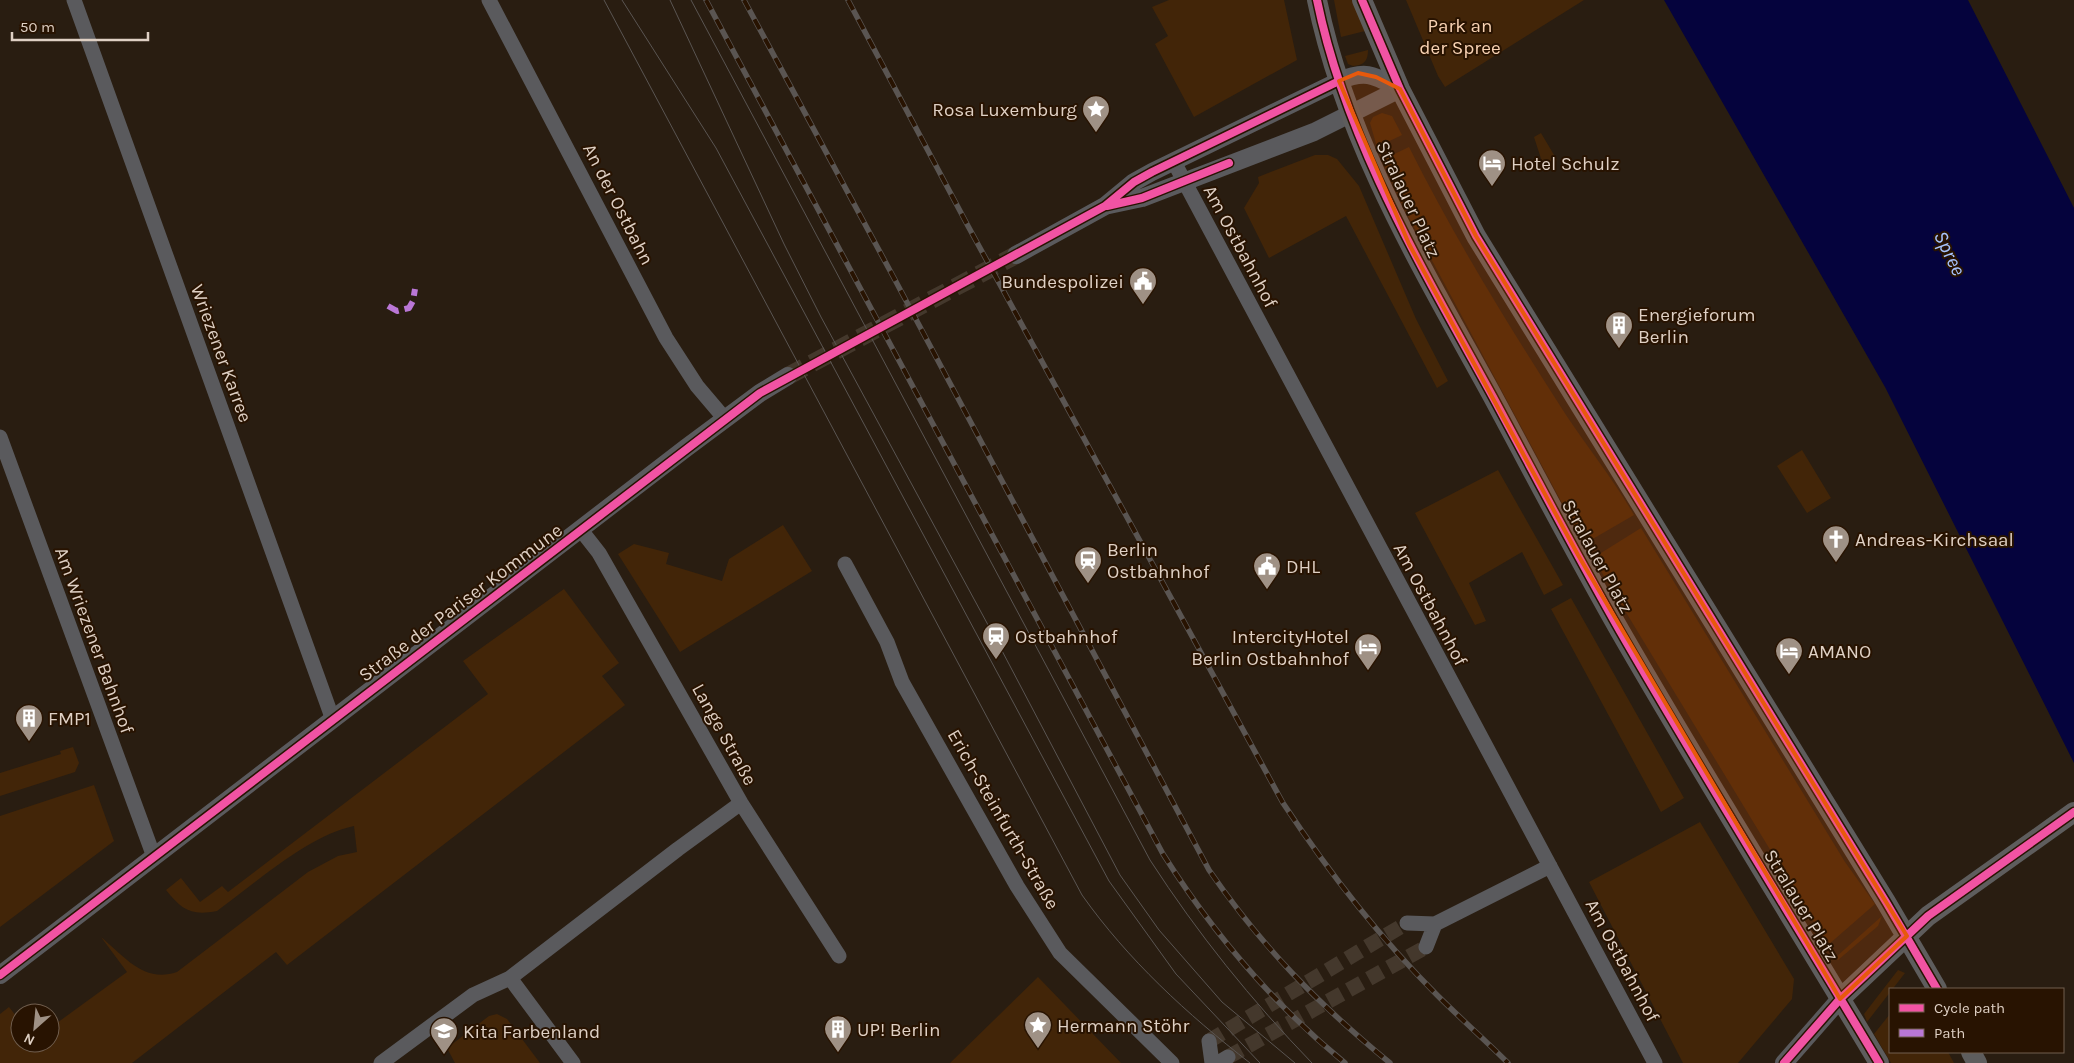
<svg xmlns="http://www.w3.org/2000/svg" width="2074" height="1063" font-family="Karla,sans-serif">
	<rect width="100%" height="100%" fill="#291d11"/>
	<path fill="#422508" d="M1169,0H1284L1297,60L1194,117L1155,44L1168,36L1152,7Z
		M1334,0H1352L1365,31L1341,37Z
		M1406,0H1584L1445,87L1438,76Z
		M1368,50C1368,61 1364,65 1353,66L1348,64L1345,56Z
		M1382,113L1392,116L1402,135L1377,147L1370,123L1373,117Z
		M1541,133L1557,160L1544,168L1534,137Z
		M1409,147C1455,239 1510,328 1566,415C1588,448 1614,480 1634,515L1584,544L1405,210L1382,160Z
		M1315,155H1328L1337,159L1359,186L1416,319L1448,381L1437,388L1346,216L1269,258L1244,208L1259,183L1258,177Z
		M1802,450L1831,498L1807,513L1777,466Z
		M1498,470L1563,585L1544,595L1522,552L1469,583L1486,621L1475,625L1415,513Z
		M783,525L812,571L680,652L618,554L634,544L669,553L666,564L722,581L729,559Z
		M1641,528L1845,862L1875,904L1828,945L1593,558Z
		M564,589L619,663L602,676L625,705L287,965L276,952L132,1063H0V1014L9,1007L20,1021V1043H50V1028L127,972L101,937C126,958 144,983 177,972L308,872L338,856L357,852L354,826C309,835 254,884 217,911C191,916 182,910 166,890L181,878L200,902L222,886L228,892L488,694L463,661Z
		M1571,598L1684,798L1661,812L1551,609Z
		M73,747L79,763L75,772L0,796V773L61,754L60,751Z
		M94,785L114,841L0,927V816Z
		M1700,822L1794,979L1792,999L1738,1063H1683L1589,882Z
		M1882,916L1878,926L1838,960L1836,957Z
		M1898,970L1905,973L1867,1022L1864,1014Z
		M1038,977L1121,1063H950Z
		M497,1014L507,1019L540,1063H455L447,1048L489,1016Z
		M1890,1014V1052H1948L1954,1063H1891L1874,1034Z"/>
	<path fill="#05033d" d="M1664,0H1968L2074,208V763L1885,387Z"/>
	<g fill="none" stroke-linecap="round" stroke-linejoin="round">
		<path stroke="#44382c" stroke-width="15" stroke-dasharray="15 8" stroke-linecap="butt" d="M1209,1041L1407,923
			M1228,1057L1426,947"/>
		<path stroke="#44382c" stroke-width="18" stroke-dasharray="18 9" stroke-linecap="butt" d="M788,376L1016,255"/>
		<path stroke="#5a5a5d" stroke-width="15" d="M74,0L333,720
			M489,0L666,338L697,386L725,419
			M1174,162L1655,1063
			M0,437L154,857
			M581,530L599,553L741,803L839,956
			M845,564L887,642L902,682L1017,886L1060,953L1172,1063
			M1407,923L1435,924L1550,866
			M1426,947L1435,924
			M510,978L573,1063
			M1209,1041L1212,1063
			M381,1063L473,995L510,978L678,849L741,803
			M1218,1063L1228,1057"/>
		<path stroke="#5a5a5d" stroke-width="18" d="M1109,205L1142,198L1314,132L1400,89
			M1016,255L1105,206L1134,182L1152,172L1339,81C1367,69 1375,76 1400,89
			M0,975L686,448L760,393L788,376
			M1784,1063L1840,999"/>
		<path stroke="#5e5d5d" stroke-width="20" d="M1317,0C1346,142 1424,271 1493,397C1535,475 1576,554 1620,631C1704,777 1793,919 1879,1063
			M1362,0L1400,89L1476,236L1886,902L1937,989
			M1840,999L1928,916L2074,812
			M1971,1052L1977,1063"/>
		<path stroke="#5a5552" stroke-width="1" d="M604,0L1082,895C1128,960 1187,1014 1250,1063
			M622,0L716,148L1109,881L1176,974L1260,1063
			M670,0L784,244L821,317L1000,647L1120,875L1159,930L1222,1002L1295,1063
			M691,0L1150,860C1198,934 1251,1000 1312,1063"/>
		<g stroke="#5a5552" stroke-width="5.5">
			<path id="rail" d="M706,0L1163,854C1213,933 1273,1004 1345,1063
				M744,0L894,278L1209,870C1262,947 1318,1004 1390,1063
				M848,0L968,226L1283,803C1328,871 1379,937 1437,995C1460,1018 1485,1040 1508,1063"/>
		</g>
		<use href="#rail" stroke="#281301" stroke-width="4" stroke-dasharray="11" stroke-linecap="butt"/>
		<path stroke="#ba77d6" stroke-width="6" stroke-dasharray="12 6" stroke-linecap="butt" d="M388,306L397,311L409,308L413,301L415,289"/>
		<g stroke="#281301" stroke-width="11">
			<path id="cycleway" d="M1317,0C1346,142 1424,271 1493,397C1535,475 1576,554 1620,631C1704,777 1793,919 1879,1063
				M1362,0L1400,89L1476,236L1886,902L1937,989
				M1107,206L1142,198L1229,163
				M0,975L760,393L1105,206L1134,182L1152,172L1339,81
				M1784,1063L1840,999L1928,916L2074,812"/>
		</g>
		<use href="#cycleway" stroke="#f153a3" stroke-width="8"/>
	</g>
	<path fill="#e8590c" fill-opacity="0.2" stroke="#e8590c" stroke-width="4" stroke-linejoin="round" d="M1358,73L1376,77L1400,89L1476,236L1907,936L1840,999L1578,555L1409,244L1339,81Z"/>
	<defs>
		<g id="sight-pin" transform="scale(1.4375)"><path d="M0 17L-7.5 6A9.5 9.5 0 1 1 7.5 6Z" fill="#9f9185" stroke="#281301"/><path d="M0-6L1.8-2.2L6-1.7L2.9 1.2L3.7 5.4L0 3.3L-3.7 5.4L-2.9 1.2L-6-1.7L-1.8-2.2Z" fill="#fff"/></g>
		<g id="hotel-pin" transform="scale(1.4375)"><path d="M0 17L-7.5 6A9.5 9.5 0 1 1 7.5 6Z" fill="#9f9185" stroke="#281301"/><path d="M-6-4.5h1.5V1H6V5H4.5V3h-9V5H-6ZM-4 0a1.8 1.8 0 1 1 3.6 0ZM.5 0V-2.5h3Q6-2.5 6 0Z" fill="#fff"/></g>
		<g id="civic-pin" transform="scale(1.4375)"><path d="M0 17L-7.5 6A9.5 9.5 0 1 1 7.5 6Z" fill="#9f9185" stroke="#281301"/><path d="M-.6-6.5H3V-4.5H.6V-3L4-1V1h2V6H-6V1h2V-1L-.6-3ZM-1.2 2.5V6h2.4V2.5Z" fill="#fff"/></g>
		<g id="building-pin" transform="scale(1.4375)"><path d="M0 17L-7.5 6A9.5 9.5 0 1 1 7.5 6Z" fill="#9f9185" stroke="#281301"/><path d="M-4-6H4V6H1V3H-1V6H-4ZM-2.5-4.3h1.7v1.8h-1.7ZM.8-4.3h1.7v1.8H.8ZM-2.5-1h1.7V.8h-1.7ZM.8-1h1.7V.8H.8Z" fill="#fff"/></g>
		<g id="church-pin" transform="scale(1.4375)"><path d="M0 17L-7.5 6A9.5 9.5 0 1 1 7.5 6Z" fill="#9f9185" stroke="#281301"/><path d="M-1.2-6h2.4v3.5h3.3v2.4h-3.3V6h-2.4V-.1h-3.3v-2.4h3.3Z" fill="#fff"/></g>
		<g id="station-pin" transform="scale(1.4375)"><path d="M0 17L-7.5 6A9.5 9.5 0 1 1 7.5 6Z" fill="#9f9185" stroke="#281301"/><path d="M-3-6H3Q5-6 5-4V2Q5 4 3 4L4.5 6H3L1.5 4h-3L-3 6H-4.5L-3 4Q-5 4-5 2V-4Q-5-6-3-6ZM-3.5-4v3h7v-3ZM-3.5 1v1.5H-2V1ZM2 1v1.5H3.5V1Z" fill="#fff"/></g>
		<g id="school-pin" transform="scale(1.4375)"><path d="M0 17L-7.5 6A9.5 9.5 0 1 1 7.5 6Z" fill="#9f9185" stroke="#281301"/><path d="M0-5L7-2L0 1L-7-2ZM-4 1L0 2.5L4 1V4Q0 6-4 4Z" fill="#fff"/></g>
	</defs>
	<g fill-rule="evenodd">
		<use href="#sight-pin" x="1096" y="109"/>
		<use href="#hotel-pin" x="1492" y="163"/>
		<use href="#civic-pin" x="1143" y="281"/>
		<use href="#building-pin" x="1619" y="325"/>
		<use href="#church-pin" x="1836" y="539"/>
		<use href="#station-pin" x="1088" y="560"/>
		<use href="#civic-pin" x="1267" y="566"/>
		<use href="#station-pin" x="996" y="636"/>
		<use href="#hotel-pin" x="1368" y="647"/>
		<use href="#hotel-pin" x="1789" y="651"/>
		<use href="#building-pin" x="29" y="718"/>
		<use href="#sight-pin" x="1038" y="1025"/>
		<use href="#building-pin" x="838" y="1029"/>
		<use href="#school-pin" x="444" y="1031"/>
	</g>
	<g text-anchor="middle" stroke-width="4" stroke-linejoin="round" paint-order="stroke">
		<g font-size="19" fill="#f8d2b3" stroke="#281301">
			<text x="1460" y="32">Park an<tspan x="1460" dy="22">der Spree</tspan></text>
		</g>
		<g font-size="19" fill="#dfd0c4" stroke="#281301" text-anchor="start">
			<text x="1077" y="116" text-anchor="end">Rosa Luxemburg</text>
			<text x="1511" y="170">Hotel Schulz</text>
			<text x="1124" y="288" text-anchor="end">Bundespolizei</text>
			<text x="1638" y="321">Energieforum<tspan x="1638" dy="22">Berlin</tspan></text>
			<text x="1855" y="546">Andreas-Kirchsaal</text>
			<text x="1107" y="556">Berlin<tspan x="1107" dy="22">Ostbahnhof</tspan></text>
			<text x="1286" y="573">DHL</text>
			<text x="1015" y="643">Ostbahnhof</text>
			<text x="1349" y="643" text-anchor="end">IntercityHotel<tspan x="1349" dy="22">Berlin Ostbahnhof</tspan></text>
			<text x="1808" y="658">AMANO</text>
			<text x="48" y="725">FMP1</text>
			<text x="1057" y="1032">Hermann Stöhr</text>
			<text x="857" y="1036">UP! Berlin</text>
			<text x="463" y="1038">Kita Farbenland</text>
		</g>
		<g font-size="19" fill="#dfd0c4" stroke="#281301">
			<text transform="translate(1409 199) rotate(65)" y="7">Stralauer Platz</text>
			<text transform="translate(619 204) rotate(63)" y="7">An der Ostbahn</text>
			<text transform="translate(1241 246) rotate(62)" y="7">Am Ostbahnhof</text>
			<text transform="translate(222 353) rotate(70)" y="7">Wriezener Karree</text>
			<text transform="translate(1598 556) rotate(61)" y="7">Stralauer Platz</text>
			<text transform="translate(460 602) rotate(-37)" y="7">Straße der Pariser Kommune</text>
			<text transform="translate(1431 604) rotate(62)" y="7">Am Ostbahnhof</text>
			<text transform="translate(95 640) rotate(70)" y="7">Am Wriezener Bahnhof</text>
			<text transform="translate(725 734) rotate(61)" y="7">Lange Straße</text>
			<text transform="translate(1004 819) rotate(60)" y="7">Erich-Steinfurth-Straße</text>
			<text transform="translate(1802 905) rotate(59)" y="7">Stralauer Platz</text>
			<text transform="translate(1623 960) rotate(62)" y="7">Am Ostbahnhof</text>
		</g>
		<g font-size="20" font-style="italic" fill="#a7c2fd" stroke="#281301">
			<text transform="translate(1950 253) rotate(64)" y="7">Spree</text>
		</g>
	</g>
	<rect x="1889" y="988" width="175" height="65" fill="#281301" stroke="#715f4f"/>
	<rect x="1899" y="1004" width="25" height="8" fill="#f153a3" stroke="#715f4f"/>
	<text x="1934" y="1013" font-size="15" fill="#dfd0c4">Cycle path</text>
	<rect x="1899" y="1029" width="25" height="8" fill="#ba77d6" stroke="#715f4f"/>
	<text x="1934" y="1038" font-size="15" fill="#dfd0c4">Path</text>
	<g transform="translate(35 1028) rotate(207)"><circle r="24" fill="#281301" stroke="#715f4f"/>
	<path d="M0-4L9 19L0 12L-9 19Z" fill="#9f9185"/>
	<text y="-8" font-size="14" font-weight="bold" text-anchor="middle" fill="#dfd0c4">N</text>
	</g>
	<path d="M12 32v8h136v-8" fill="none" stroke="#dfd0c4" stroke-width="2.5"/>
	<text x="20" y="32" font-size="15" fill="#dfd0c4" stroke="#281301" stroke-width="4" paint-order="stroke">50 m</text>
</svg>
